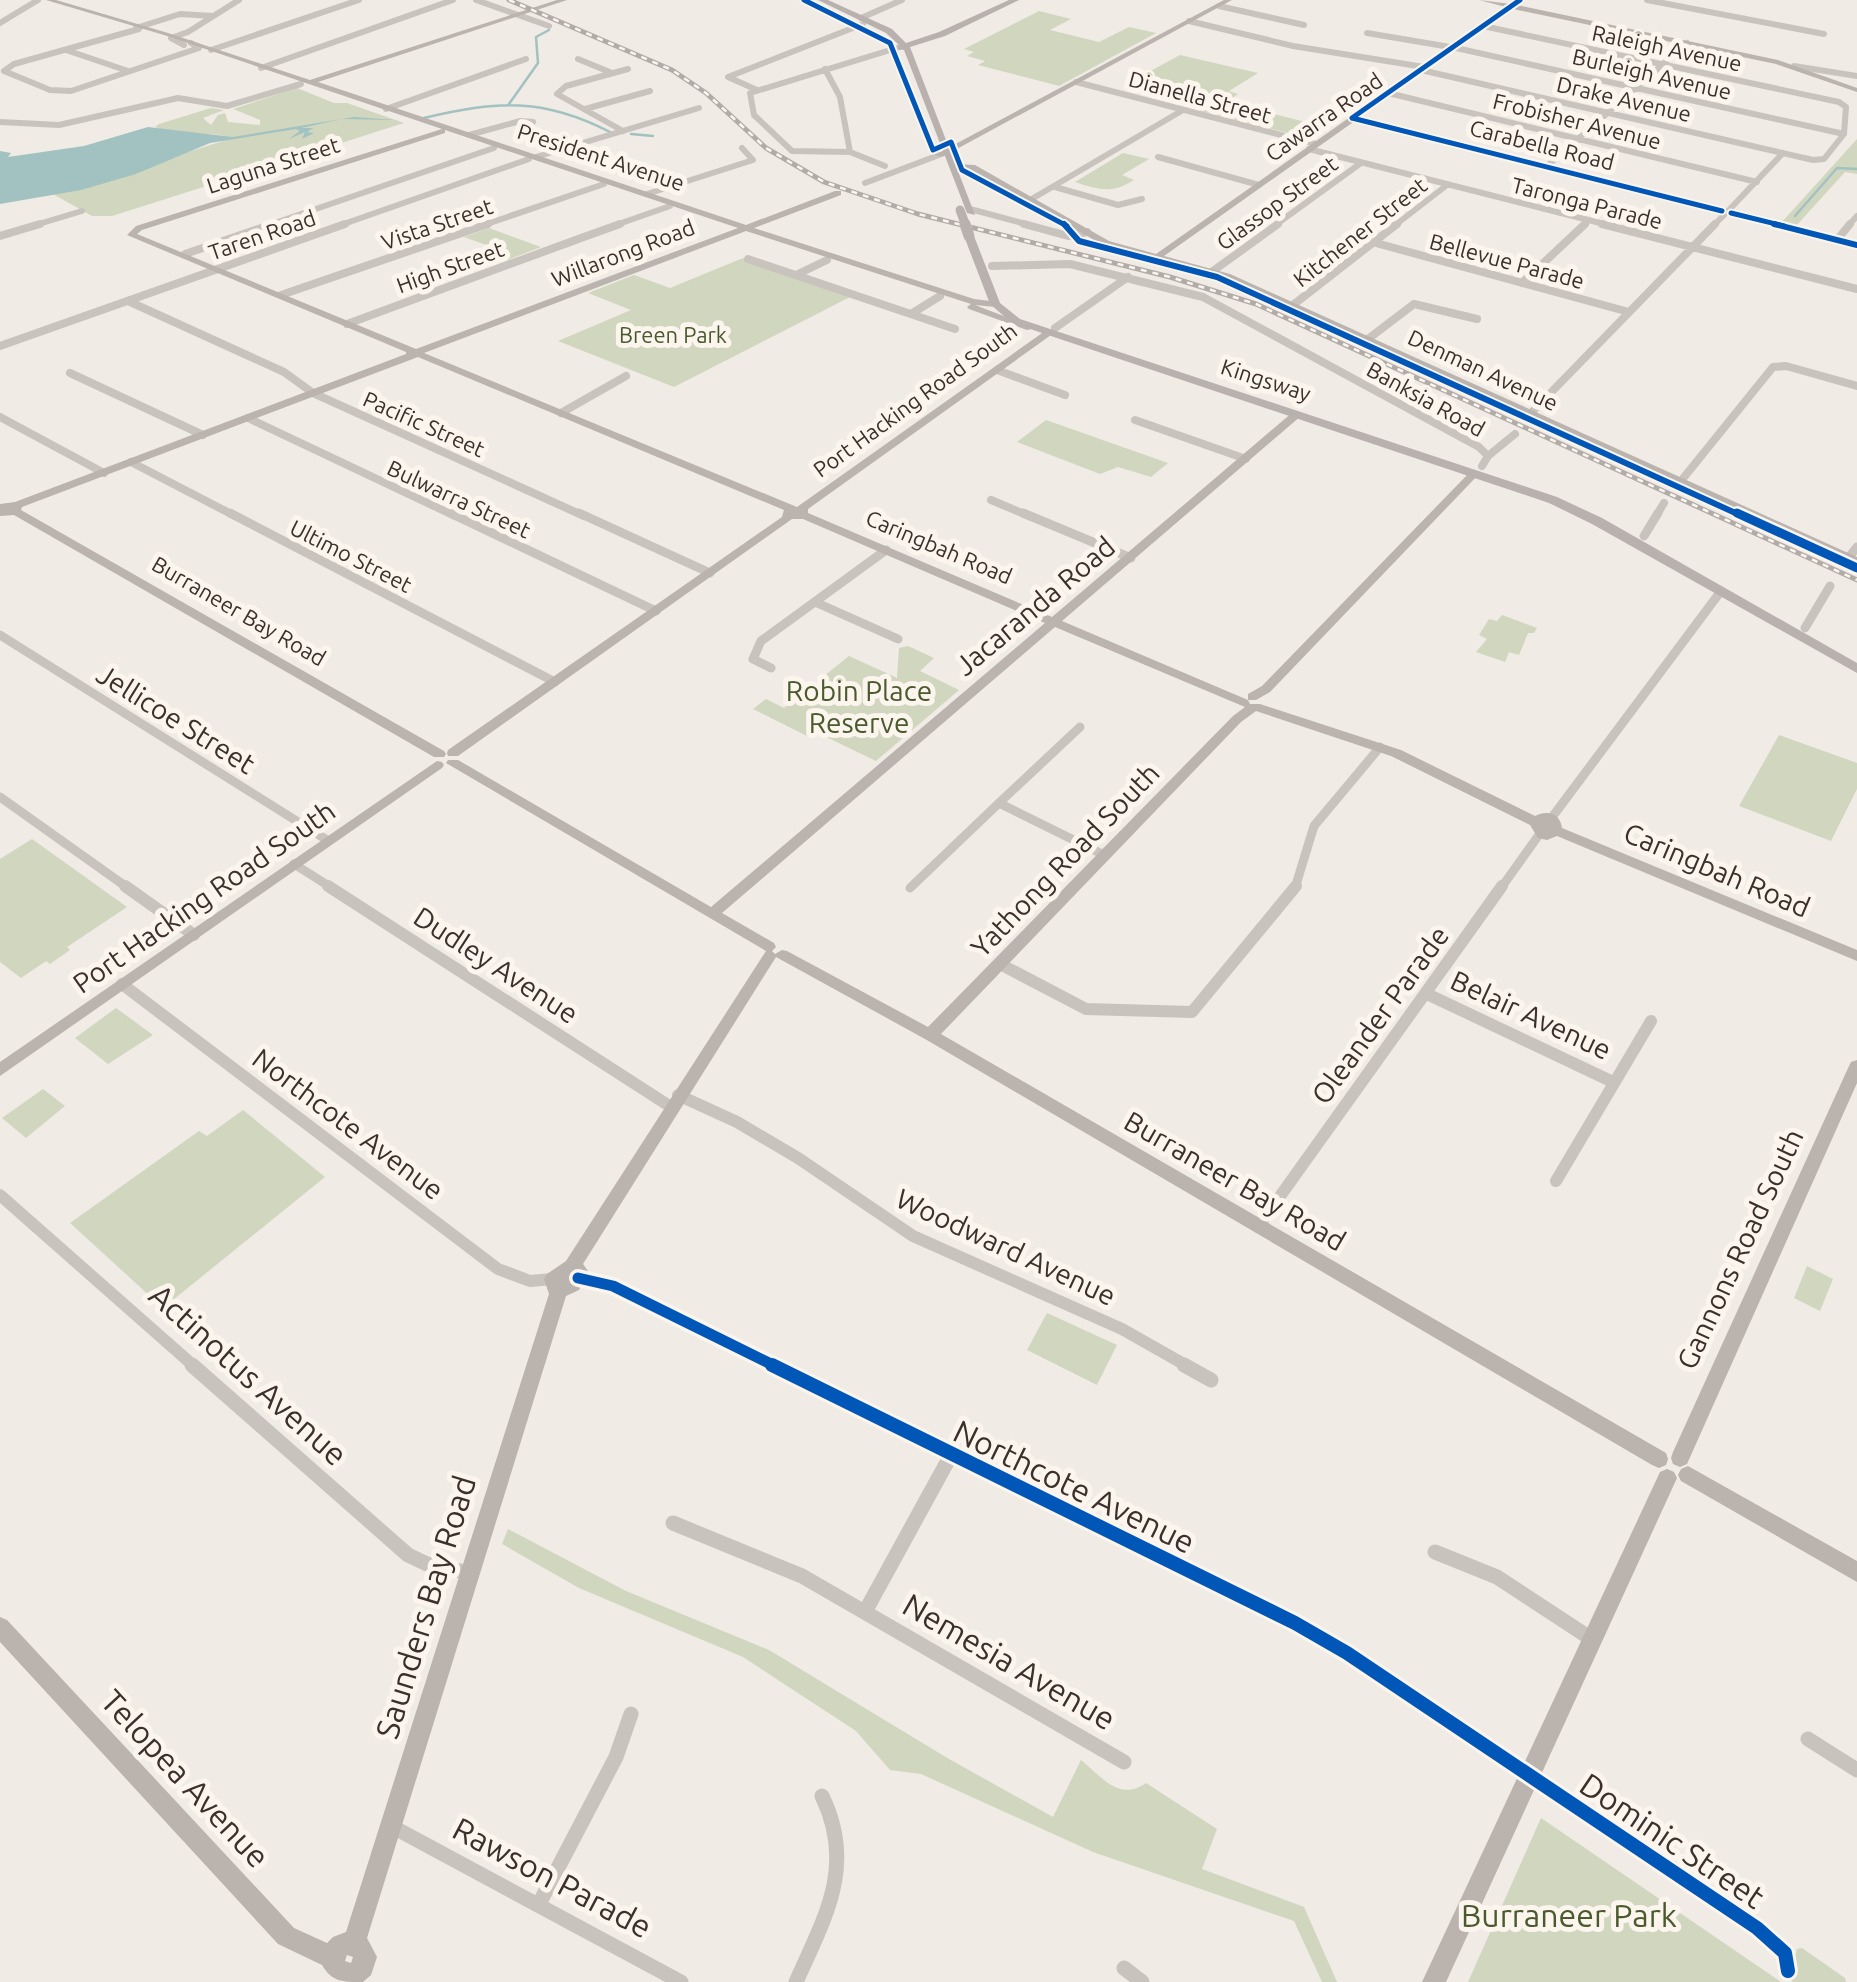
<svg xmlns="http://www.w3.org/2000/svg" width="1857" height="1982" font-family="Ubuntu,sans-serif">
	<rect width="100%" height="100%" fill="#f0ebe5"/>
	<path fill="#d1d6bf" d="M1039,11L1071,19L1050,30L1099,42L1129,27L1156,33L1059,86L978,65L985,61L967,56L974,52L964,49Z
		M1180,55L1258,73L1229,91L1238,94L1227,102L1329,128L1312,139L1197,110L1210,101L1132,81Z
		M297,88L334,103H347L404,123L112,216H92L53,194L139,173L165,159L233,138C208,130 178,137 155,127L159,124L211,108L224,110L203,118L211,125L218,115L225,113L228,122L260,125V120L233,109Z
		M1857,139V174L1845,172L1796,226L1782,222Z
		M1123,153L1149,159L1122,175L1134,180C1112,194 1100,190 1075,182Z
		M489,228L541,247L505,261L478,251L489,246L464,237Z
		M743,258L850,297L674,387L558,341L631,310L588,293L634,275L670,288Z
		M1046,420L1168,463L1151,477L1118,467L1100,474L1017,442Z
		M1502,615L1537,628L1534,633H1528L1519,655L1509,652L1505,662L1476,652L1487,639L1479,635L1489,619L1497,621Z
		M908,646L934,658L920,671L959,690L876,761L818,733L809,737L753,709L766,699L784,708L849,656L897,678L899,648Z
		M1779,735L1857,763V789L1831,841L1739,806Z
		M32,839L127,907L67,947L70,950L50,964L46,961L21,978L0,962V859Z
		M116,1008L153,1035L108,1064L75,1038Z
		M43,1089L65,1106L26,1138L2,1118Z
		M243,1110L325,1177L163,1308L70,1223L199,1131L207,1136Z
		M1807,1266L1833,1279L1820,1311L1794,1298Z
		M1047,1313L1117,1345L1097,1385L1027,1350Z
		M508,1529L626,1591L769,1650L949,1759L1053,1817L1081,1760C1102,1777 1119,1802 1146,1783L1217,1829L1202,1869L1304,1907L1337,1982H1322L1294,1921L1093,1852L921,1774L890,1770L856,1731L743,1657L579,1588L502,1544Z
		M1541,1818L1781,1982H1468Z
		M1802,1948L1845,1978L1846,1982H1793L1789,1977L1797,1949Z"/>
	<path fill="#a1c2c1" d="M354,117L396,120L342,119L301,128H313L307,132L314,133L302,139L305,132L289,139L300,131L296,129L210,143L136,174L81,190L0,204V151L11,153L8,157L84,146L148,127L233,137Z"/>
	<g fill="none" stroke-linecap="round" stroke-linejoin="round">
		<path stroke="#a1c2c1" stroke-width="2.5" d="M509,104L538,63L536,37L549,30
			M424,118C497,101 542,97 610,132
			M631,134L653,136
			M1795,216L1837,168L1857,169"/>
		<path stroke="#c9c3be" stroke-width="6" d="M476,0L549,26
			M1647,0L1824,34
			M1219,6L1304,25
			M861,18L902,0
			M1189,21L1293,46L1424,67
			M0,23L38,0
			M136,28L180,14L213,16
			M1367,33L1456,48L1844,134
			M184,45L171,38L188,32L239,0
			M66,50L128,71
			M211,50L359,0
			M578,59L612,73
			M1794,66L1857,76
			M261,68L453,0
			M825,69L840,97L850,152
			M1421,70L1813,160L1824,159L1844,134L1846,107L1839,102L1483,26
			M4,71L50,90L71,91L199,48L191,43
			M4,71L14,64L139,29
			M1076,82L1316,144
			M757,90L728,77L863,24
			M1388,93L1757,182
			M386,109L526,59
			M585,109L650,91
			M1352,118L1722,211
			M0,122L59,125L178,98L227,106L301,84
			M623,131L557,94L566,86L628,69
			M469,135L520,121L533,122
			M1309,149L1612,226
			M536,157L699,108
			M1158,157L1259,185
			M885,166L850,152L792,151L754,115L750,93L900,47
			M1546,167L1687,43
			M865,183L939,155
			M1055,187L1118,205L1142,199
			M647,194L753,160L742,148
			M1030,200L1183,110
			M970,209L1033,226
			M1728,211L1783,153
			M1731,213L1784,226
			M32,226L82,211
			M266,226L494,148
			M338,226L529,159
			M481,226L604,184
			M613,226L670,206
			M1274,226L1361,163
			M1394,226L1447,185
			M1582,226L1588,221
			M1713,226L1725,214
			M1848,226L1857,216"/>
		<path stroke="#c9c3be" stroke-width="8" d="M1024,224L1068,236L1087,232
			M1602,224L1857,289
			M1774,224L1857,245
			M0,236L40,224
			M581,238L620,224
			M1837,240L1850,224
			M1376,243L1629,312
			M185,254L273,224
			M748,259L955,329
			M992,266L1070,264L1203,297L1479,447L1488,456
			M1213,271L1278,224
			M796,275L827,260
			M1522,283L1585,224
			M281,295L488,224
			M128,301L284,372L313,393L584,516
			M1293,305L1397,224
			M911,314L940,296
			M347,324L581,238L565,244
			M1055,328L1128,277
			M1368,339L1414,304L1477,319
			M0,346L345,224
			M997,370L1065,395
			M70,373L203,435
			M561,413L626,376
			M1531,413L1715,224
			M0,417L104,473
			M248,418L455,516
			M1135,420L1246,459
			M131,462L235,516
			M1482,466L1488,456L1515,434
			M1681,481L1773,367L1786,366L1857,386
			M991,500L1029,516
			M1656,516L1664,503"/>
		<path stroke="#c9c3be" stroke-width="9" d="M230,513L555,682
			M450,513L656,611
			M579,513L710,573
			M1023,513L1131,558
			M1644,536L1658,513
			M1849,557L1857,547
			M815,602L898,639
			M1805,628L1830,586
			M0,635L327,840
			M771,668L753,659L761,641L886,550
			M1080,727L999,803L1104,855
			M0,797L128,888
			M1550,820L1721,591
			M294,864L332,888
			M910,888L999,803
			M1295,888L1314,826L1380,747
			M1501,888L1541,832"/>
		<path stroke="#c9c3be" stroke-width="12" d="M125,886L194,935
			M328,886L671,1107
			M1000,964L1086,1009L1192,1012L1296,886
			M122,984L498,1269L530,1281L553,1279
			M1427,994L1613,1082
			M678,1095L737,1122L798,1158L913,1236L1122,1329L1189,1367
			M1556,1181L1651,1021
			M0,1195L195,1367
			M1258,1227L1502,886
			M578,1278L613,1286L777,1367"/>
		<path stroke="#c9c3be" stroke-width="15" d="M192,1365L408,1555L427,1564L470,1573
			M772,1365L1295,1623L1347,1653L1757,1928L1785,1953L1788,1971
			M1184,1365L1211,1380
			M673,1523L802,1576L1124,1762
			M1435,1552L1497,1577L1593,1640
			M866,1610L951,1455
			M1808,1739L1857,1770
			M393,1827L681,1982
			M539,1904L616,1757L631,1714
			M1124,1968L1142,1982
			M796,1982C825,1917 856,1866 822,1796"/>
		<path fill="#bab3ae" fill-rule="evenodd" d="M46,0H56L168,33L310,80L557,0H567L318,82L746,225L835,191H841V195L754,228L974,299L998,302V306L995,307L975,305L1035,328L1027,330L969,309L967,307L971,304L746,231L424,353L797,507L1045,331H1051V335L808,509V513L1052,617L1293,412H1301V416L1062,621L1248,700L1250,704H1260L1401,750L1535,816C1547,810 1560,813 1562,828L1857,950V961L1557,836L1547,840L1538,838L1530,825L1391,756L1256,711L1241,722L941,1034L1666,1453L1668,1459L1666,1465L1659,1468L1652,1465L925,1039L776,957L583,1264L588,1271L579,1290L566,1296L367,1938L377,1957L371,1975L363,1982C342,1982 332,1982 322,1965L278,1944L0,1642V1617L7,1620L294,1928L327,1943L333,1937L346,1932L549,1294L544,1279L547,1274L566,1261L766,951L446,763L448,760H458L711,907L1045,623L803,519H792L458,756H448L447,753L448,750L782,517L784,510L418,357L22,507L21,510L444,751L446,754L444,757H434L14,515L0,516V504L15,502L406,354V352L127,235L136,226L442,129L164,35ZM445,130L738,228L416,349L137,234L142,230L445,133ZM1055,627L1245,707L1233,716L928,1027L787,951L782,950L775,954L772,951L776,947L774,943L722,913ZM347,1955L353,1957L351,1963L345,1961Z
			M1224,0H1232L942,157L935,155Z
			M1479,0L1511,4L1515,2L1517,5L1778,60L1857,88V92L1776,64L1513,9L1164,256L1230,274L1857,557V564L1224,278L1103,245L970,169L950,166L954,164L975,165L1109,241L1156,254L1506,7Z
			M1471,471L1480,473L1270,692L1256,700H1248V694L1262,686Z
			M437,761L442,762L444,765L442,768L0,1076V1062Z
			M1857,1060V1083L1687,1464L1680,1467L1673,1464L1671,1458L1673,1452L1849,1066L1851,1062Z
			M1688,1466L1857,1561V1582L1681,1481L1678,1475L1681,1469Z
			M1667,1469L1674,1472L1677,1478L1446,1982H1422L1660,1472Z"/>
		<path fill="#b8b1ad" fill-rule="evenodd" d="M818,0H828L892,29L906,43L939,32L1009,0H1019L945,36L910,47L975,215L967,213L904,50L897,49L899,45L886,33Z
			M969,233L974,236L1000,303L1020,319L1557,497L1602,518L1857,663V673L1592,524L1549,503L1012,323L990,304L964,236Z"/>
		<g stroke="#b1aca8" stroke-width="5">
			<path id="rail" d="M509,0L672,70L706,93L766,148L824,182L918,214L1170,277L1256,304L1857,580"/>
		</g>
		<use href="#rail" stroke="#fbf5ee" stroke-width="2.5" stroke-dasharray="6" stroke-linecap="butt"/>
		<path stroke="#b8b1ad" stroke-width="9" d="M960,210L966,226"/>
		<path stroke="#b8b1ad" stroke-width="11" d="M965,224L969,236"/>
		<g stroke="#fbf5ee" stroke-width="9">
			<path id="cycleway-far4" d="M804,0L890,43L933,150L951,142L962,170L1067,226
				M1352,118L1722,211
				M1352,118L1520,0
				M1731,213L1784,226"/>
		</g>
		<g stroke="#fbf5ee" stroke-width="10">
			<path id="cycleway-far3" d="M1064,224L1079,241L1217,277L1742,516
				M1774,224L1857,245"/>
		</g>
		<g stroke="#fbf5ee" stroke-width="14">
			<path id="cycleway-far2" d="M1737,513L1857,568"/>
		</g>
		<g stroke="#fbf5ee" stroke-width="18">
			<path id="cycleway-far1" d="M578,1278L613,1286L777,1367"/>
		</g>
		<g stroke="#fbf5ee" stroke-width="20">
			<path id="cycleway" d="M772,1365L1295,1623L1347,1653L1757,1928L1785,1953L1788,1971"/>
		</g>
		<use href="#cycleway-far4" stroke="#0057b8" stroke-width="5"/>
		<use href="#cycleway-far3" stroke="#0057b8" stroke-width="6"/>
		<use href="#cycleway-far2" stroke="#0057b8" stroke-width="9"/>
		<use href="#cycleway-far1" stroke="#0057b8" stroke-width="11"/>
		<use href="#cycleway" stroke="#0057b8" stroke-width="14"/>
	</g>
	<g text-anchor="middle" stroke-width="10" stroke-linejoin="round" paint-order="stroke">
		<g font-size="22" fill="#3b302b" stroke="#fbf5ee">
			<text transform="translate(1667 48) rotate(12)" y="8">Raleigh Avenue</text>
			<text transform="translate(1652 74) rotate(13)" y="8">Burleigh Avenue</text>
			<text transform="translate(1200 97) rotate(15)" y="8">Dianella Street</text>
			<text transform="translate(1624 99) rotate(13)" y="8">Drake Avenue</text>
			<text transform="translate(1324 117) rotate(-35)" y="8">Cawarra Road</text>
			<text transform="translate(1577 121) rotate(14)" y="8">Frobisher Avenue</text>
			<text transform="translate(1542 145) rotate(14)" y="8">Carabella Road</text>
			<text transform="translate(601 157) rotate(18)" y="8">President Avenue</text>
			<text transform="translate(273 165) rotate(-18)" y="8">Laguna Street</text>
			<text transform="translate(1277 203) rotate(-36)" y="8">Glassop Street</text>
			<text transform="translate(1587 203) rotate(14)" y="8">Taronga Parade</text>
			<text transform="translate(437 224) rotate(-19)" y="8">Vista Street</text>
			<text transform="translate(1360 232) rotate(-38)" y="8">Kitchener Street</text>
			<text transform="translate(262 235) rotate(-19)" y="8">Taren Road</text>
			<text transform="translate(623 253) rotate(-21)" y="8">Willarong Road</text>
			<text transform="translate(1507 261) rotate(15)" y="8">Bellevue Parade</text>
			<text transform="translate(450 267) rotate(-20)" y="8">High Street</text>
			<text transform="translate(1483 370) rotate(25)" y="8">Denman Avenue</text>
			<text transform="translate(1266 380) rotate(18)" y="8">Kingsway</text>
			<text transform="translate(1426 399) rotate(29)" y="8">Banksia Road</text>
			<text transform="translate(915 400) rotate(-36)" y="8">Port Hacking Road South</text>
			<text transform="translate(424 424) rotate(24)" y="8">Pacific Street</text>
			<text transform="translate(459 499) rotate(25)" y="8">Bulwarra Street</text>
			<text transform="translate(939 547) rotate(23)" y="8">Caringbah Road</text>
			<text transform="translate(351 556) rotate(27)" y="8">Ultimo Street</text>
			<text transform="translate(239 611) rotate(30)" y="8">Burraneer Bay Road</text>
		</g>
		<g font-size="22" fill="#4a5a2e" stroke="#fbf5ee">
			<text x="673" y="343">Breen Park</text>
		</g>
		<g font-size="28" fill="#3b302b" stroke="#fbf5ee">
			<text transform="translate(1035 606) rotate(-40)" y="10">Jacaranda Road</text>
			<text transform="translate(176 719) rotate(32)" y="10">Jellicoe Street</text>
			<text transform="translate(1065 860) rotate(-46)" y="10">Yathong Road South</text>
			<text transform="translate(1717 870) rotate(23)" y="10">Caringbah Road</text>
			<text transform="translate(204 897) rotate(-35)" y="10">Port Hacking Road South</text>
			<text transform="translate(496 965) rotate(33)" y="10">Dudley Avenue</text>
			<text transform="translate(1380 1015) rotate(-54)" y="10">Oleander Parade</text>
			<text transform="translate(1531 1015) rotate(25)" y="10">Belair Avenue</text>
			<text transform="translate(348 1124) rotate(37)" y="10">Northcote Avenue</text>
			<text transform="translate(1235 1181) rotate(30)" y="10">Burraneer Bay Road</text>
			<text transform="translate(1006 1247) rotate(25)" y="10">Woodward Avenue</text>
			<text transform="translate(1740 1249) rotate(-65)" y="10">Gannons Road South</text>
		</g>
		<g font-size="28" fill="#4a5a2e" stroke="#fbf5ee">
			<text x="859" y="701">Robin Place<tspan x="859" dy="32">Reserve</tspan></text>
		</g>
		<g font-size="32" fill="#3b302b" stroke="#fbf5ee">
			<text transform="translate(248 1375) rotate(42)" y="11">Actinotus Avenue</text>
			<text transform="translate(1074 1487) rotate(26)" y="11">Northcote Avenue</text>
			<text transform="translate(426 1607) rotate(-73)" y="11">Saunders Bay Road</text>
			<text transform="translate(1009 1662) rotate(30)" y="11">Nemesia Avenue</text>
			<text transform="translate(185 1779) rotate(47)" y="11">Telopea Avenue</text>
			<text transform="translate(1672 1841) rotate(34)" y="11">Dominic Street</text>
			<text transform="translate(552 1878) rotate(28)" y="11">Rawson Parade</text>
		</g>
		<g font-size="32" fill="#4a5a2e" stroke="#fbf5ee">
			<text x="1569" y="1927">Burraneer Park</text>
		</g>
	</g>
</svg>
